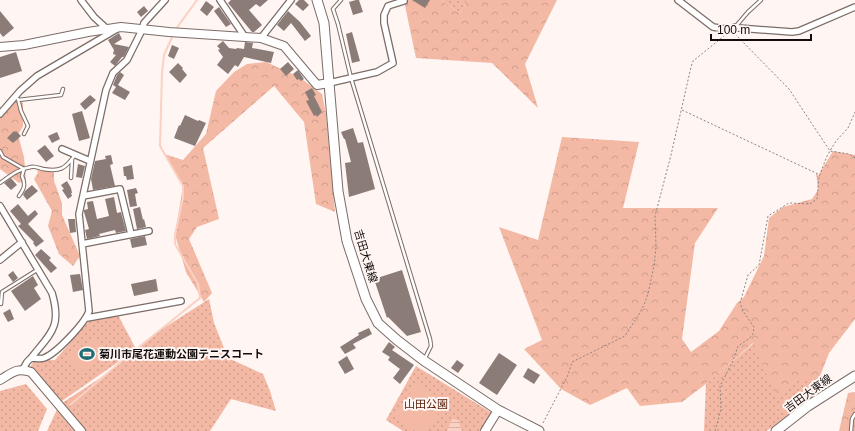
<svg xmlns="http://www.w3.org/2000/svg" width="855" height="431" font-family="Arial,'Noto Sans JP',sans-serif">
	<defs>
		<pattern id="green-dots" width="8" height="8" patternUnits="userSpaceOnUse"><rect width="8" height="8" fill="#f4b9a4"/><path d="M2 2h.1M6 6h.1" fill="none" stroke="#d09e8c" stroke-width="1.8" stroke-linecap="round"/></pattern>
		<pattern id="forest-crowns" width="20" height="18" patternUnits="userSpaceOnUse"><rect width="20" height="18" fill="#f4b9a4"/><path d="M2 6a3 3 0 1 1 6 0M12 15a3 3 0 1 1 6 0" fill="none" stroke="#d09e8c"/></pattern>
		<pattern id="water-rules" width="6" height="5" patternUnits="userSpaceOnUse"><rect width="6" height="5" fill="#fad1c2"/><path d="M0 2.5h6" fill="none" stroke="#d5b2a6"/></pattern>
	</defs>
	<rect width="100%" height="100%" fill="#fff5f2"/>
	<path fill="url(#green-dots)" d="M441,0H468L460,13Z
		M209,299L214,323L228,358L263,374L270,391L276,411L231,399L210,431H47L59,405L105,375L134,351L62,401L30,367L34,361L55,360L90,320L117,313L136,349L159,331Z
		M754,343L778,400L796,379H819L816,396L773,427L766,431H704L706,384Z
		M416,366L492,413L481,431H403L386,420Z
		M26,384L47,409L38,431H0V391Z"/>
	<path fill="url(#forest-crowns)" d="M406,0H441L460,13L468,0H557L525,64L538,108L492,63L416,58L404,1Z
		M266,62L299,77L322,94L326,114L335,212L316,204L304,122L274,86L203,148L219,219L197,227L189,239L212,293L204,302L186,272L175,235L183,186L164,154L183,160L206,134L216,91L234,72L247,64Z
		M16,96L23,103V126L18,135L24,157L26,180L19,183L0,169V108Z
		M562,137L639,142L623,208H718L695,243L682,339L691,352L719,331L737,303L744,297L764,256L769,218L783,207L812,199L818,190L816,173L818,176L833,151L855,155V319L829,353L819,379H796L778,401L753,343L711,380L682,402L640,406L627,388L590,405L561,389L524,349L542,340L499,227L538,240Z
		M36,166L54,168V181L62,203V215L80,256L73,266L59,254L48,226L52,211L34,179L38,173Z
		M855,392V431H839L848,393Z"/>
	<path fill="#f4b9a4" d="M95,336L107,350L79,373L67,358Z
		M417,383L446,402L427,431H415L394,417Z"/>
	<path fill="url(#water-rules)" d="M452,419L458,420L462,431H447Z"/>
	<g fill="none" stroke-linecap="round" stroke-linejoin="round">
		<path stroke="#fad1c2" stroke-width="2" d="M176,29L197,0
			M70,405L129,355L200,298L198,284L175,244V235L183,198V186L160,146L162,73L164,55L173,35"/>
	</g>
	<path fill="#8b7c78" d="M231,0H268L260,7L256,4L249,10L262,25L254,32H252L228,3Z
		M299,0H304L309,5L303,11L295,4Z
		M356,0H359L363,12L353,15L349,2Z
		M412,0H430L425,8Z
		M206,1L214,7L207,16L200,10Z
		M144,6L148,11L141,17L137,12Z
		M219,7L231,24L226,27L214,11Z
		M0,11L14,28L3,37L0,33Z
		M288,11L300,22L311,36L305,41L291,23L284,31L277,25Z
		M352,32L360,61L352,63L346,34Z
		M119,33L122,39L114,44L129,47L124,57H122L115,66L110,62L116,55L113,54L114,50L108,40Z
		M223,41L229,48L236,49L237,48L244,49L245,42L253,43L252,48L274,52L271,63L244,57L238,67L235,65L228,74L217,65L223,57L218,50L220,49L217,46Z
		M172,45L179,48L174,59L168,56Z
		M16,52L22,71L0,78V57Z
		M288,62L294,69L286,76L280,69Z
		M178,63L183,68L182,69L187,75L180,83L169,72Z
		M298,70L304,79L301,81L299,79L297,80L293,74Z
		M120,72L124,75L118,85L130,92L125,100L112,93L116,87L113,85L117,75Z
		M312,88L316,95L314,96L322,112L317,117L316,115L314,116L306,101L309,100L305,92Z
		M90,95L96,100L85,110L80,104Z
		M82,111L90,138L79,141L72,114Z
		M185,115L198,121L199,120L206,123L195,146L174,138L179,125L180,126Z
		M353,128L358,143L363,142L375,189L349,197L345,163L351,162L345,139H344L341,132Z
		M14,131L15,132L16,131L21,136L13,143L7,138Z
		M57,132L60,139L52,143L48,136Z
		M45,145L54,156L46,162L37,151Z
		M111,155L113,164L110,165L115,186L93,190L91,179L95,161L106,159L105,156Z
		M78,164L85,166L82,178L76,177Z
		M132,165L134,179L127,180L126,176H124L123,167Z
		M11,178L17,185L11,190L4,183Z
		M67,181L71,188L72,193H71L72,196L68,199L62,190L64,189L61,185Z
		M32,185L38,191L27,200L23,195L25,191Z
		M136,188L138,193L135,194L137,206L130,207L127,190Z
		M114,197L117,213L121,212L126,231L116,233L115,230L99,234L100,236L87,239L85,230L89,229L84,212V210L88,209L87,202L93,201L97,219L109,216L105,199Z
		M18,204L28,216L35,210L38,214L28,224L44,241L36,247L33,243L34,242L18,226L21,224L10,211Z
		M140,207L143,220L144,219L146,227L137,229L133,209Z
		M68,219H75L76,232L70,233Z
		M145,236L147,245L132,248L130,239Z
		M41,249L51,258L49,260L57,268L51,273L35,255Z
		M402,270L421,332L407,336L388,317L387,318L374,279Z
		M13,271L18,278L13,282L8,275Z
		M80,274L83,290L73,292L70,275Z
		M33,276L38,285L34,288L41,299L25,311L11,291Z
		M156,279L158,291L134,296L131,284Z
		M10,309L14,319L8,322L3,313Z
		M369,328L372,334L353,344L356,348L345,354L340,347L359,335L358,333Z
		M389,342L395,347L392,350L414,365L400,384L393,378L400,369L388,360L390,357L382,352Z
		M499,353L517,365L497,395L479,383Z
		M347,356L354,369L345,374L338,362Z
		M457,360L464,365L458,373L451,368Z
		M528,368L540,375L534,384L523,377Z"/>
	<g fill="none" stroke-linecap="round" stroke-linejoin="round">
		<g stroke="#7b6d68" stroke-width="4.5">
			<path id="lane" d="M341,0L333,9L338,24L351,78L430,339L431,346L425,358
				M736,26L748,12L761,0
				M18,99L21,111L28,126L24,134
				M18,100L61,95L63,89
				M0,151L3,157L24,169L22,176C26,185 24,189 19,196
				M71,178L72,160
				M0,183C10,176 18,169 31,167C34,166 39,168 43,169C60,172 65,169 75,155
				M1,304L2,292L37,270
				M851,431L852,419L855,414"/>
		</g>
		<g stroke="#7b6d68" stroke-width="8">
			<path id="street" d="M81,0L94,17L106,28
				M220,0L245,37
				M678,0L713,27L731,30
				M735,27L739,28L792,32L799,31L855,7
				M261,38L291,0
				M329,83L377,72L393,63L384,23V15L388,6L404,1
				M0,114L20,91L37,76L117,29
				M62,149L90,161
				M83,196L120,189L131,234
				M0,206L52,293C62,327 51,333 31,358L27,362L23,369
				M82,244L149,231
				M0,260L22,242
				M87,318L181,301
				M31,358C35,358 41,359 44,358C57,353 85,323 89,311L79,214L106,90L113,73L127,60L142,30L144,23L165,0"/>
		</g>
		<g stroke="#7b6d68" stroke-width="10">
			<path id="secondary" d="M0,47L24,45L88,32L121,27L169,32L261,38L284,46L317,85L329,83
				M0,380C12,373 17,367 31,372L81,431
				M485,431L498,410"/>
		</g>
		<g stroke="#7b6d68" stroke-width="11">
			<path id="primary" d="M317,0L324,23L338,191L347,241L366,299L378,323L397,340L423,360L498,410L539,431
				M776,431L808,406L855,376"/>
		</g>
		<path stroke="#8d8583" stroke-width="1" stroke-dasharray="2 2" stroke-linecap="butt" d="M735,34L789,89L830,151L849,154L855,158
			M682,110L818,174
			M543,423L568,375L572,362L625,336L638,316L644,305L648,294L654,266L656,247L655,216L671,155L691,67L693,61L724,36
			M715,431L721,409L720,386L733,361L738,346L750,338L753,334L754,327L743,311L740,303L748,275L759,265L768,216L789,203L810,204L817,199L819,177L827,156L836,141L848,128L855,112"/>
		<use href="#lane" stroke="#fff" stroke-width="2.5"/>
		<use href="#street" stroke="#fff" stroke-width="5.5"/>
		<use href="#secondary" stroke="#fff" stroke-width="8"/>
		<use href="#primary" stroke="#fff" stroke-width="9"/>
	</g>
	<defs>
		<g id="stadium-bare" transform="scale(1.2)"><path d="M0-5a6.5 5 0 1 0 0 10a6.5 5 0 1 0 0-10ZM-3.5-1.8h7v3.6h-7Z" fill="#216b75" stroke="#fff5f2" stroke-width="2.5" paint-order="stroke"/></g>
	</defs>
	<g fill-rule="evenodd">
		<use href="#stadium-bare" x="87" y="354"/>
	</g>
	<g text-anchor="middle" stroke-width="4" stroke-linejoin="round" paint-order="stroke">
		<g font-size="11" fill="#120d0c" stroke="#fff5f2">
			<text transform="translate(366 256) rotate(73)" y="4">吉田大東線</text>
			<text transform="translate(808 393) rotate(-36)" y="4">吉田大東線</text>
		</g>
		<g font-size="11" font-weight="bold" fill="#120d0c" stroke="#fff5f2" text-anchor="start">
			<text x="99" y="358">菊川市尾花運動公園テニスコート</text>
		</g>
		<g font-size="11" fill="#541a04" stroke="#fff5f2">
			<text x="426" y="408">山田公園</text>
		</g>
	</g>
	<path d="M711 34v6h100v-6" fill="none" stroke="#120d0c" stroke-width="2"/>
	<text x="717" y="34" font-size="12" fill="#120d0c" stroke="#fff5f2" stroke-width="3" paint-order="stroke">100 m</text>
</svg>
